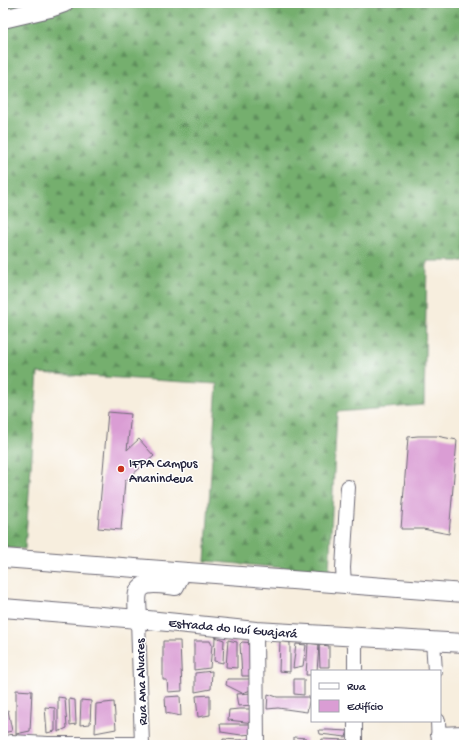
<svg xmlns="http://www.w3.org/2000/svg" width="467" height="748" font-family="'Gochi Hand',sans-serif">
	<defs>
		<pattern id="forest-firs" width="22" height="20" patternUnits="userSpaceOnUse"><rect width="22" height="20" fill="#74af6e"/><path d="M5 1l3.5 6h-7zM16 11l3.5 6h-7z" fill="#5f8e5c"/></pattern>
	</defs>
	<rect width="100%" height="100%" fill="#fff"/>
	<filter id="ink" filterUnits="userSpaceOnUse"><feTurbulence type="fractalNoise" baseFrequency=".025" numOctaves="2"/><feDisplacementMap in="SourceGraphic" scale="8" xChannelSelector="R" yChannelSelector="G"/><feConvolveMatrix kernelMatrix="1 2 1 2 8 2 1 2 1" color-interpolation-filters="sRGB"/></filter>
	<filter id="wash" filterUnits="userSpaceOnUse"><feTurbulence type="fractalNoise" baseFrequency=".012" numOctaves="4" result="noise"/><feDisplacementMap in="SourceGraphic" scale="16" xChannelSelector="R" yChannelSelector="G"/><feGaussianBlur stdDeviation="0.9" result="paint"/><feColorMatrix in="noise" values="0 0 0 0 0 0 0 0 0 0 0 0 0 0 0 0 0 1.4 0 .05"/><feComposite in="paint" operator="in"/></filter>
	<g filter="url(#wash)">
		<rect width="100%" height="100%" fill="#f7eede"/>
		<path fill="url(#forest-firs)" stroke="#4b6854" d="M3,3H464V261H427L424,405L337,412L329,572L205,561L217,384L38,373L25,549L3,548Z"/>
		<g id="blocks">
			<path fill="#da9dd4" d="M108,412L131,414L127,450L139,439L154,456L125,481L121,530L98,528Z
				M418,436H437L457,440L449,534L423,529H401L408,437Z
				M215,637L224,640L223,663L214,661Z
				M228,640L237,642V668L226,667Z
				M280,640L290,643V672L279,671Z
				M163,641H180L182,691L168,692L167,680H163Z
				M194,641H210L212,645L210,668L194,670Z
				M242,642L254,643L250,676H242L240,644Z
				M308,643L329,646V667H320L319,645L317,671H312V675H306Z
				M296,644L306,645L303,666L293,668Z
				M212,671L211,689L195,692V673Z
				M227,679H254V689L242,693L226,685Z
				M294,679H304V695L294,694Z
				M16,690L32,691L30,731L16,734Z
				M252,693L254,705L238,706L236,694Z
				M268,694L277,697H310L307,712L278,708L267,709Z
				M210,695V715L198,717L196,696Z
				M180,696L181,716L166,713L165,697Z
				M58,697L65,698L67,728L58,732Z
				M69,699L75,700L76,724L70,725Z
				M81,700L91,701L90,724L80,725Z
				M114,702L116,729L95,733L96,704Z
				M45,707L55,708V731L47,733Z
				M239,709H256L254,723L228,720L229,710Z
				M8,710L12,731L3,733V712Z
				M220,724H253V734L241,735L221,732Z
				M319,730H328L348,731L346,737L320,734Z
				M294,737L306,738L307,745H294Z
				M223,739L239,740L255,739L254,745H223Z
				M322,739L346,740L348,743L346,745H319Z"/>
		</g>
	</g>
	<g filter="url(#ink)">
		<use href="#blocks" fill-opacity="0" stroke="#6d6974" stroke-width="1"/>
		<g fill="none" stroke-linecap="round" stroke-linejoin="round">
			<g stroke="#6d6974" stroke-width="16">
				<path id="minor" d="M344,584L343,568L348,487
					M138,619L142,745
					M256,631L257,745
					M433,641L435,671
					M355,671V636
					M438,721L439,745
					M438,734L464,733
					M3,744L11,742L48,744H142
					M355,745V721"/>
			</g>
			<g stroke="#6d6974" stroke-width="20">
				<path id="major" d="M3,19L50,8L64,3
					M3,558L464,593
					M3,608L138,619L256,631L464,643
					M138,619C138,611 136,600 138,593C142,579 164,585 175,586L182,572"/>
			</g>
			<use href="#minor" stroke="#fff" stroke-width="14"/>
			<use href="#major" stroke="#fff" stroke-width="18"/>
		</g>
	</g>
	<circle fill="#c8321e" stroke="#fff" stroke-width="1.5" cx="121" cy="469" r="4"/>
	<g text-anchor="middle" stroke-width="3" stroke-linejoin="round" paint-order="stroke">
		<g font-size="13" fill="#22223b" stroke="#fff" text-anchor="start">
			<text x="129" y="467">IFPA Campus<tspan x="129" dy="15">Ananindeua</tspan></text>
		</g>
		<g font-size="13" fill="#22223b" stroke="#fff">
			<text transform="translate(233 627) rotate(5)" y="5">Estrada do Icuí Guajará</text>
			<text transform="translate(140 682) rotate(-92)" y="5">Rua Ana Alvares</text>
		</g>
	</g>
	<rect width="467" height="748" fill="none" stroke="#fff" stroke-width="16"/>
	<rect x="311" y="670" width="130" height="52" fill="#ffffff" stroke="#a7a7b1"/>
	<rect x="319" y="683" width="20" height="6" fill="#ffffff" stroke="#a7a7b1"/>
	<text x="347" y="690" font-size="12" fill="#22223b">Rua</text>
	<rect x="319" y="700" width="20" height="12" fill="#da9dd4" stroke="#a7a7b1"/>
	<text x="347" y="710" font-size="12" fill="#22223b">Edifício</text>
</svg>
